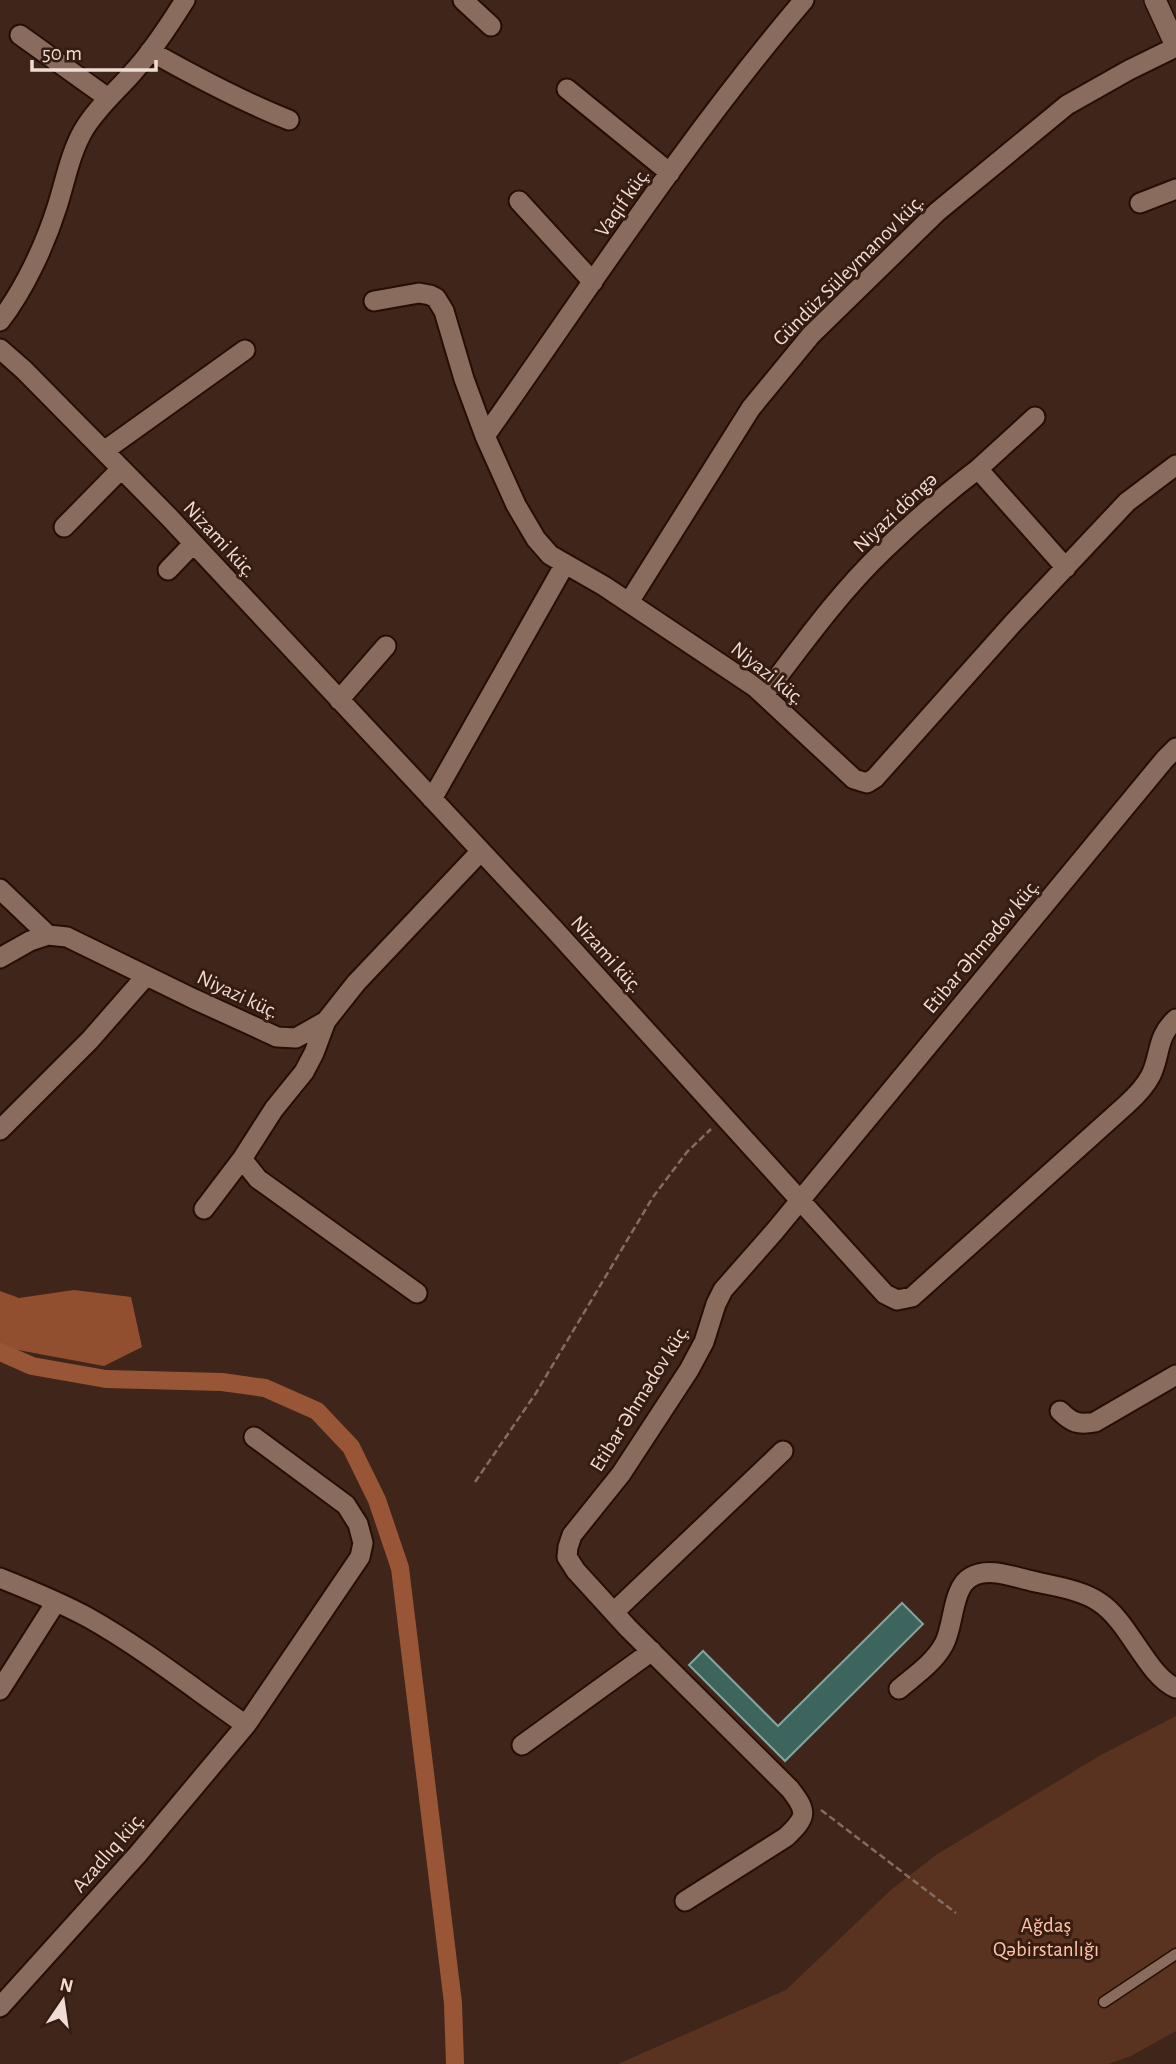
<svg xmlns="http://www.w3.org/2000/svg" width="1176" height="2064" font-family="'Alegreya Sans',sans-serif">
	<rect width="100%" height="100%" fill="#40261a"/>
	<path fill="#5a3220" d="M1176,1716V2031L1131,2056L1108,2064H618L786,1990L892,1889L936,1855L1101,1755Z"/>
	<path fill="#914f30" d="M74,1290L131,1297L142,1347L104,1366L18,1350L0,1358V1291L19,1298Z"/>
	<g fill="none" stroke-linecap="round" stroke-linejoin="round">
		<path stroke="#995636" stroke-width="18" d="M0,1352L32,1366L106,1379L222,1382L265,1388L317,1411L351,1447L377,1500L400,1568L453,2003L455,2064"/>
	</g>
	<path fill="#3e645e" stroke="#7fa79f" stroke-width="2" d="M902,1603L923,1624L785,1761L689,1665L703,1651L778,1726Z"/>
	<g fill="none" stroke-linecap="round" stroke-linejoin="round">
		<g stroke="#260e04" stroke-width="13">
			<path id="lane" d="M1104,2002L1176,1954"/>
		</g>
		<g stroke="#260e04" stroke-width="23">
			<path id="street" d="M463,0L491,26
				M20,35L108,98
				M150,51C196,77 241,101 289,120
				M567,89L670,173
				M519,201L593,282
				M1140,203L1176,189
				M374,301L419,293L430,295L436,298L444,311L464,379L485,436L516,505L536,539L550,555L604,586L755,687L854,779L867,783L875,778L1014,622L1127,502L1176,465
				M0,321C24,290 45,245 57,207C65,182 70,154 83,131C97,107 118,90 135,70C154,49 170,24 185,0
				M0,349L24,370L169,517L553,928L885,1294L897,1300L912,1297L1126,1105C1136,1096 1145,1087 1151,1075C1161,1054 1156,1037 1176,1019
				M485,436C589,289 687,137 804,0
				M104,451L245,350
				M978,469L1035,417
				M64,527L121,469
				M168,570L193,544
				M629,602L751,408L811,335L937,212L1067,105L1129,70L1176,47
				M764,695C802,645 839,593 884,550C914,521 945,494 978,469L1066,568
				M339,700L386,646
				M432,799L565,564
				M0,889L48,935
				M0,958L30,941L48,935L67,937L194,999L277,1037L296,1038L326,1021L356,983L481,851
				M326,1021L314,1053L304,1072L274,1109L242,1159L258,1179L417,1293
				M0,1130L90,1040L146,976
				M204,1209L242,1159
				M1060,1411C1072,1423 1078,1425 1095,1422L1176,1375
				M0,1578C30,1590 60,1602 89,1618C144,1649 194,1689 246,1725
				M614,1612L783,1451
				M899,1689C914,1676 934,1663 944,1644C954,1626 952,1587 971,1577C988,1567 1011,1576 1028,1580C1051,1586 1080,1589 1099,1602C1129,1621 1147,1676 1176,1688
				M0,1690L56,1602
				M522,1745L652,1651
				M685,1901L786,1837C807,1817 808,1812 790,1789L628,1628L576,1571L567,1557L568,1547L572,1535L621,1474L689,1370L704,1342L716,1304L723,1290L774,1232L1165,759L1176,748
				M0,2007L138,1854L246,1725L360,1557L363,1543L358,1524L346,1505L254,1437"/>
		</g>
		<g stroke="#260e04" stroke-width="24">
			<path id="secondary" d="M1155,0L1176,46"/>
		</g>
		<path stroke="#836c62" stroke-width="2.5" stroke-dasharray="7 3.5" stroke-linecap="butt" d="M475,1482L536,1393L653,1197L687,1152L711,1129
			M821,1810L956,1913"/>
		<use href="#lane" stroke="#8a6c5e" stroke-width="10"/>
		<use href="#street" stroke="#8a6c5e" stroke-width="19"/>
		<use href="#secondary" stroke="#8a6c5e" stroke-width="21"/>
	</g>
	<g text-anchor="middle" stroke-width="6" stroke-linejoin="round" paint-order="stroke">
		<g font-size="21" fill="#efddd5" stroke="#361c11">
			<text transform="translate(622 202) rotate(-55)" y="7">Vaqif küç.</text>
			<text transform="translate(848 270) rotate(-45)" y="7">Gündüz Süleymanov küç.</text>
			<text transform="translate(895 512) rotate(-43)" y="7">Niyazi döngə</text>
			<text transform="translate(220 539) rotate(47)" y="7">Nizami küç.</text>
			<text transform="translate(768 673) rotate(39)" y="7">Niyazi küç.</text>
			<text transform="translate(981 946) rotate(-50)" y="7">Etibar Əhmədov küç.</text>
			<text transform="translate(607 954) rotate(48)" y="7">Nizami küç.</text>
			<text transform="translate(238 994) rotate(25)" y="7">Niyazi küç.</text>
			<text transform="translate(639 1398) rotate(-58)" y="7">Etibar Əhmədov küç.</text>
			<text transform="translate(108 1852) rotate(-49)" y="7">Azadlıq küç.</text>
		</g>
		<g font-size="21" fill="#ffc3a9" stroke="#361c11">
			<text x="1046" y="1932">Ağdaş<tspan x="1046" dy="24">Qəbirstanlığı</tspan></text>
		</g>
	</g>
	<g transform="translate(63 2001) rotate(13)" stroke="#361c11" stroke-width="5" paint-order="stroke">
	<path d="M0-5L12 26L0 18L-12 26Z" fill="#efddd5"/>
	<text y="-10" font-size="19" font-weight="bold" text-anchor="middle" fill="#efddd5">N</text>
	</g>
	<path d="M32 60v10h124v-10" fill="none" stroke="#efddd5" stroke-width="3.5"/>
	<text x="42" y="60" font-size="21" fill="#efddd5" stroke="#361c11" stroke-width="5" paint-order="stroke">50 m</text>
</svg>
